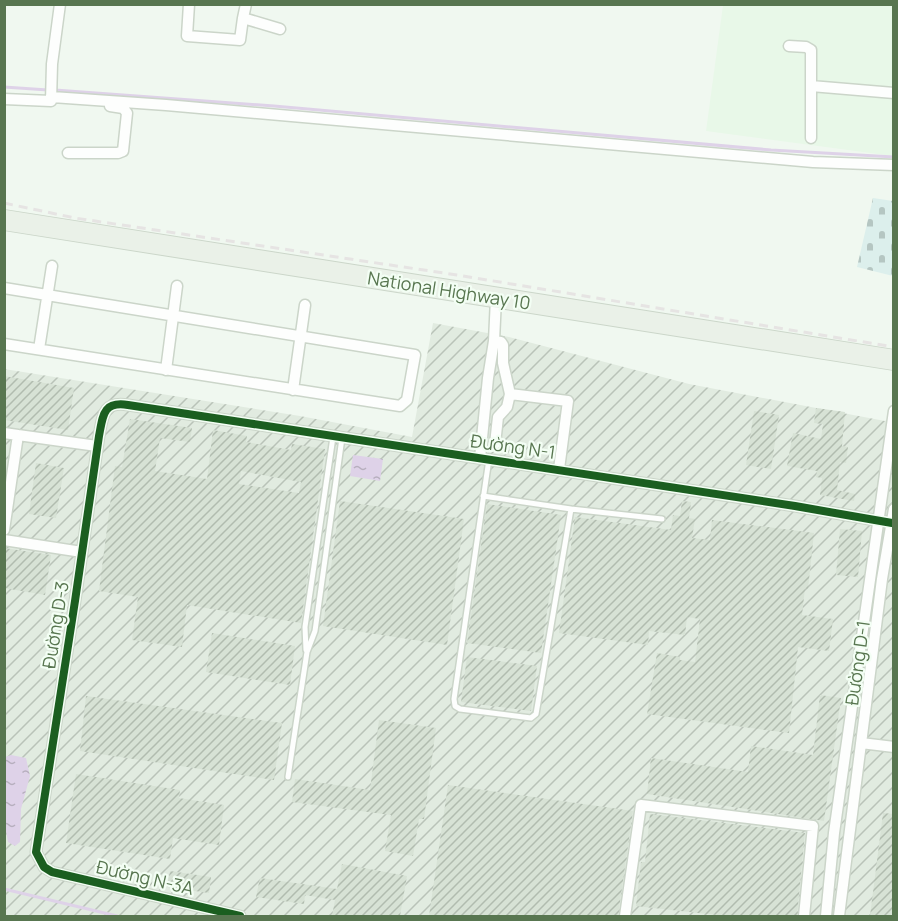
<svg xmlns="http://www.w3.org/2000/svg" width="898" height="921" font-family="Manrope,sans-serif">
	<defs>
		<pattern id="industrial-furrows" width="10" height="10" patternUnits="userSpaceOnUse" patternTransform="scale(1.5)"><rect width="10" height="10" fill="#e1ebe0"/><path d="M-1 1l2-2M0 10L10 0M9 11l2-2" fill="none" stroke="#b9c3b8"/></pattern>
		<pattern id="cemetery-stones" width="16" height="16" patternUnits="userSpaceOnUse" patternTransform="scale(1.5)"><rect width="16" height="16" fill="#dcefec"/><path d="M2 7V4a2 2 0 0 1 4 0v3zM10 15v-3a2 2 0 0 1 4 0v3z" fill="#b5c6c2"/></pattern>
		<pattern id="water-ripples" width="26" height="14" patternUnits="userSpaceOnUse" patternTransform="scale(1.5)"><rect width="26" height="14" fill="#ded2e8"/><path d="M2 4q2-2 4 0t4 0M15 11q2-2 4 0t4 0" fill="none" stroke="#b7afbe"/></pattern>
		<pattern id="building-hatch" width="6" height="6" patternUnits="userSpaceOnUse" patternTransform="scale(1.5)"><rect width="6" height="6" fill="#d7e2d5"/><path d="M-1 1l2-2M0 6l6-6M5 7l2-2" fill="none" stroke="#b1bcaf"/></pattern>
	</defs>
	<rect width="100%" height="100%" fill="#f0f8f0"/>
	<path fill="#e8f8e8" d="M723,5H893V156L706,131Z"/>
	<path fill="url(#industrial-furrows)" d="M433,323L509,337L689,384L885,421L893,418V916H5L4,369L300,416L412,437Z"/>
	<path fill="url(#cemetery-stones)" d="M873,198L893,201V276L857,267Z"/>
	<path fill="url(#water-ripples)" d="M353,455L383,459L380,481L350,476Z
		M11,755L26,758L30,776L21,809L20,842L15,846L8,842L4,820L5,757Z"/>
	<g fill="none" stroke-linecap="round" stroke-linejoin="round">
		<path stroke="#ded2e8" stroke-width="3" d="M4,87L48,90
			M55,90L274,106L771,150L894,157
			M4,889L117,916"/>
	</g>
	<path fill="url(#building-hatch)" fill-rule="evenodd" d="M4,376L74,388L68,430L4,420Z
		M816,408L845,412L842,446L848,447L846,463L840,462L837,490L855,494L854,501L820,495L822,478L816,477L817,471L787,466L793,433L821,439L823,424L814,423Z
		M754,411L779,415L771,469L746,465Z
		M130,419L192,428L190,442L160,438L155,471L207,479L213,430L247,436L246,442L291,450L292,444L325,449L301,623L187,605L182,647L132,640L138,597L99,591L115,466L122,467ZM241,471L301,482L299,493L239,484Z
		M36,463L64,468L56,518L29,514Z
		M340,501L464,519L447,645L323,626Z
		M682,501L691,502L689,518L695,519L692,538L710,540L712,520L814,533L808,589L805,588L802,615L833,619L829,651L798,647L789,733L647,714L657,653L680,657V660L695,662L700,619L687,617L685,635L649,631L648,645L559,633L575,517L671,530L673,515L680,516Z
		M487,504L561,515L541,653L467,643Z
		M840,529L862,531L858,577L836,575Z
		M4,548L51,555L45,595L4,588Z
		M212,633L295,646L290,685L206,672Z
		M467,657L537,666L531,711L461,702Z
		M820,695L841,698L824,821L647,794L651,758L748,772L751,746L813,755Z
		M86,696L282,723L274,780L80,751Z
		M379,720L436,728L424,819H419L413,856L385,851L391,815L292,802L295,779L370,790Z
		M76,774L180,790L179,798L224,805L219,845L173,838L170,859L66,843Z
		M448,785L633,811L618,916H429Z
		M883,813L894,814V916H870Z
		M650,814L805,833L797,916H725L636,906L641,862H645Z
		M342,864L407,876L400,916H332L335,900L305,895L304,904L256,897L260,878L337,889Z
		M170,871L211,877L209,893L167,887Z"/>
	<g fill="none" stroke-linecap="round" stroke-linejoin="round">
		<g stroke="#cbd5c9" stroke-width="8">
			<path id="lane" d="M489,459L454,699L455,706L460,709L531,718L536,714L571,509
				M483,496L571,509L662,519
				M306,650L305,627L333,437
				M288,777L307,652L315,631L342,438"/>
		</g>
		<g stroke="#cbd5c9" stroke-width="13">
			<path id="street" d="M189,4L187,36L240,40L243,18L280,29
				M243,18L246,4
				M789,46L806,47L811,50V86L894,93
				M811,86V138
				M52,97L166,105L813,162L894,165
				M4,99L51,101L52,64L60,4
				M68,153H118L123,151L127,113L123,108L110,106
				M4,288L415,355L407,400L400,406L4,344
				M494,341L501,342L503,345V363L510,394
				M39,349L52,266
				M166,370L177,286
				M293,390L305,305
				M4,433L18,435
				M495,444L498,417L507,407L510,394L568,401L559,469
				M480,458L488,378L494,341L496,298
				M4,530L18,435L97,446
				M4,540L82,552
				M861,743L894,747
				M240,916L52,872L44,867L36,852L75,601L99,436C103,415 103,401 128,405L795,506L892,523
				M625,916L641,805L813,826L804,916
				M826,916L834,833L894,411
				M839,916L882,579L894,509"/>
		</g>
		<g stroke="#cbd6c9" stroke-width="22">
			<path id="highway" d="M4,220L894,360"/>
		</g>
		<use href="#lane" stroke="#fdfefd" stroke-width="5"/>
		<use href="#street" stroke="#fdfefd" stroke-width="10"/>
		<use href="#highway" stroke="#eaf1e8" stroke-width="20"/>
		<path stroke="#e6e4e3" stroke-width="3" stroke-dasharray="9 6" stroke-linecap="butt" d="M4,203L75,218L457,275L894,347"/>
		<g stroke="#f3fef4" stroke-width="11">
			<path id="cycleway" d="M240,916L52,872L44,867L36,852L75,601L99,436C103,415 103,401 128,405L795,506L892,523"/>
		</g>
		<use href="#cycleway" stroke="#1b5e20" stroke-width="8"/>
	</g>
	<g text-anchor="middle" stroke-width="4.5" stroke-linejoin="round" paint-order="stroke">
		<g font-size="18" fill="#587650" stroke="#f3fef4">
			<text transform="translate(449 291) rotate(9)" y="6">National Highway 10</text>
			<text transform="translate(513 447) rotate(8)" y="6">Đường N-1</text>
			<text transform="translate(56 625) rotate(-81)" y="6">Đường D-3</text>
			<text transform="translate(858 663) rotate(-82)" y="6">Đường D-1</text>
			<text transform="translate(145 878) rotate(13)" y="6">Đường N-3A</text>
		</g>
	</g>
	<rect width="898" height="921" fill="none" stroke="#587650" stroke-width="12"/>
</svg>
